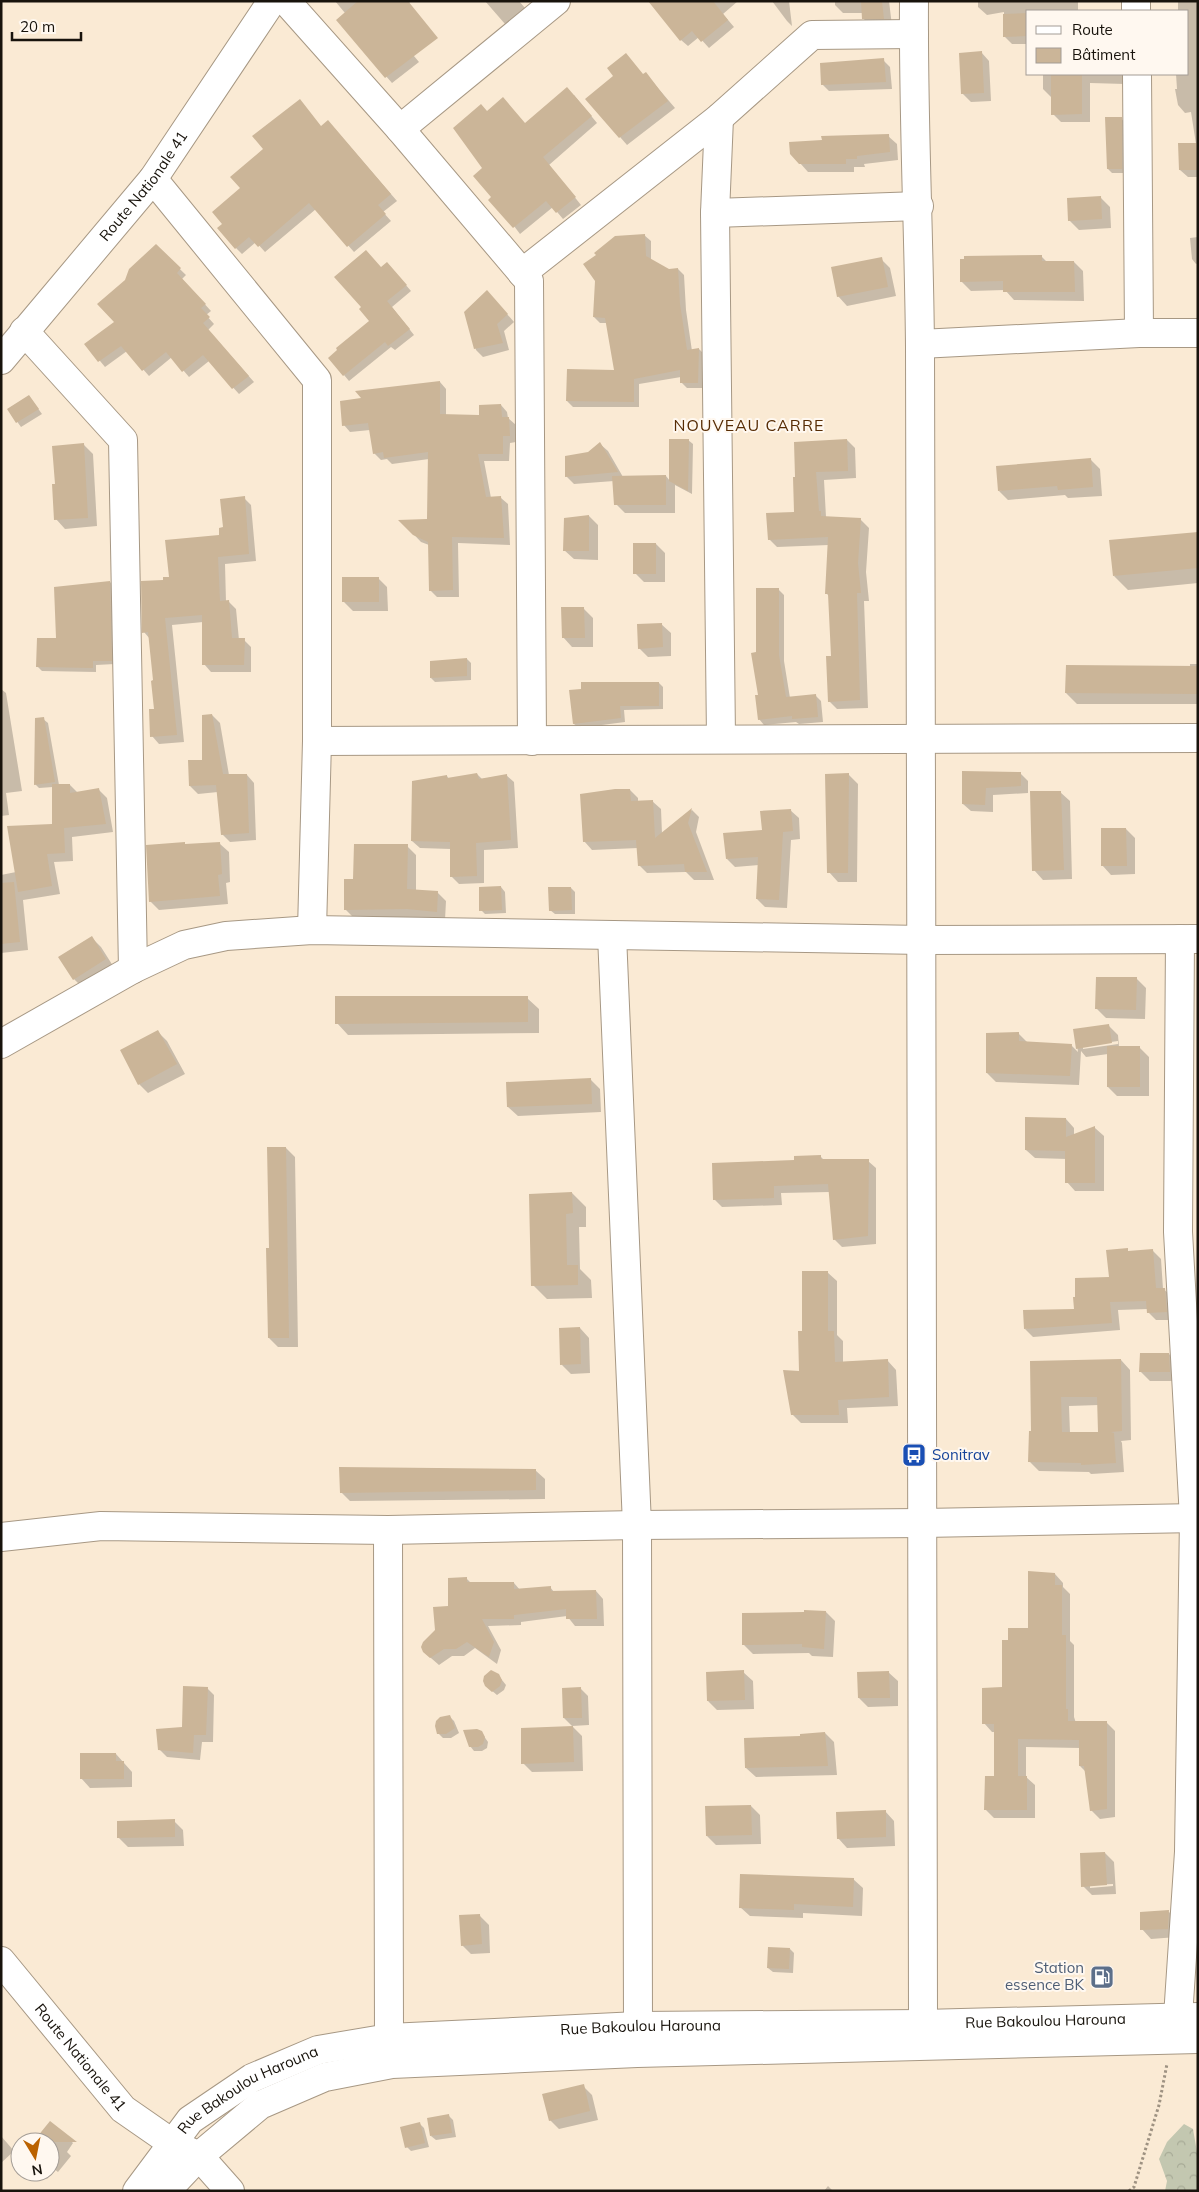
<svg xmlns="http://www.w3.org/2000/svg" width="1199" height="2192" font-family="Mulish,sans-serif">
	<defs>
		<pattern id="forest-crowns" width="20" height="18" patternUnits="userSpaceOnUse" patternTransform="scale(1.25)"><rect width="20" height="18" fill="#c3c7b0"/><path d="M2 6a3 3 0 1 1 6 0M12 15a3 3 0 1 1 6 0" fill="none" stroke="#a7aa96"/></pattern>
	</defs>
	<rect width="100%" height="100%" fill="#faead4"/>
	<path fill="url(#forest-crowns)" d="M1184,2124L1193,2129L1198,2158V2191H1165L1167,2181L1159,2159L1167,2142Z"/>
	<path fill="#0003" fill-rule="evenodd" d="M335,1H410L398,37L419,62L392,83L337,20L345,13Z
		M485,1H519L525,8L505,24Z
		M664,1H738L723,14L734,27L709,48L699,37L688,46L681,40Z
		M772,1H789L792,26L787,21Z
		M835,1H889L892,26L871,27L863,18V13H843L835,5Z
		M978,1H1078V11H1028V44H1012L1004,36V12L987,15L978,7Z
		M1178,1H1198V177H1188L1180,170L1196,144L1191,112L1185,113L1178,105L1175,89H1177L1176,74H1188V11H1178Z
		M981,52L989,61L991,101L971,102L962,93Z
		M883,60L890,67L892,89L829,91L822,84Z
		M646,74L675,108L627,145L587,99Z
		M1043,74H1125V84L1090,83V122H1061L1053,114L1051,97L1043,89Z
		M574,95L597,123L549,165L581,205L563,219L553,207L520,234L493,198L484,169L488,112L525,124Z
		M1121,118L1125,123L1126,173H1112L1108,169Z
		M322,127L334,128L397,201L383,212L391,221L354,252L316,209L265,252L256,242L242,254L236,248L223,224L241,188L265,149Z
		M888,136L897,144L898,160L864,164L865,167H854V172H808L800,163Z
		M1101,198L1110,207L1111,228L1079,230L1069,220Z
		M644,235L651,241V260L669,270L678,269L684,275L686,310L692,351L699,349L705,355L703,388H687L681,382V377L639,384V407H573L567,401L615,371L607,323H600L594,317Z
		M1198,237V263L1196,264L1192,259L1190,238Z
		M156,246L186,275L182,279L211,311L206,315L214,324L208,330L254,382L239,394L209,361L189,377L172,357L149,376L127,351L105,367L86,344L116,323L126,281Z
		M1042,257L1048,263L1074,262L1083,271L1084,301L1014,300L1005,290L971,291L961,281Z
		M881,259L890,268L896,296L847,306L838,296Z
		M382,269L393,270L411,291L392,307L414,335L395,350L391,347L349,381L344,375L370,321Z
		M494,299L514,322L504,331L509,350L483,357L476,350L466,313Z
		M440,382L446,389V415L481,416L501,405L507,412L508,418L516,425V442L510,443L509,461H484L491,498H501L508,504L510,545L458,543L459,597H437L430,590L429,545L421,542L401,521L428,520L429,459L392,464L387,459L381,460L374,453L370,430L350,432L344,425Z
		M29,396L42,414L21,427L8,409Z
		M688,440L693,444L692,494L675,485V513H625L616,504L614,481L574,484L566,476L600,444L608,451L623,477L666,476L670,481Z
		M847,440L855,448L856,478L824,480L826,517L860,519L869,528L866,572L869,601H864L868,708L837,709L829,701L833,657L829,596L827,594L829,545L777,547L769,539L795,513L794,478Z
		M84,445L93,454L97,526L65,529L56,519V485Z
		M1091,460L1100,469L1102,496L1068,498L1065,495L1008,500L999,491Z
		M244,498L251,505L256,561L225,564L226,602H229L236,609L239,640H244L251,647V672H211L204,664L203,622L172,625L184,742L159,744L152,736L155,710V681L150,639L144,632L164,581L170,578L221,536Z
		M589,516L598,525V560L574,559L564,550L565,519Z
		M1198,533V583L1128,590L1114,576Z
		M656,544L665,553V582H644L635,573Z
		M378,578L387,587L388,611H353L344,602Z
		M110,582L114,586L115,664L96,665V672L42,671L37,666Z
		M778,589L784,595V661L790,698L815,695L821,701L823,722L799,724L796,722L764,725L759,719L758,653Z
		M584,609L593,618V647H572L563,637Z
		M661,624L671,633V656L648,657L639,648Z
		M467,659L471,663V680L435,682L431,678Z
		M1190,664H1198V704H1077L1066,693L1190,667Z
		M659,683L663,687V709L624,710L625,722L579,728L574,724L570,691Z
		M1,689L6,693L22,791L6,793L9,815L1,816Z
		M212,715L220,723L229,775H247L254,783L256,840L230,842L222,834L218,792L198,794L190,786L204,761Z
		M43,719L48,723L59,785H70L78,793L99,790L107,798L113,832L72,837L73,861L54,862L60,894L23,900L28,950L1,953V875L16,872L54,825L53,787L39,788L35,784Z
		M964,772L1020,773L1028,781V793L993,795V812L971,811L963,804Z
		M477,774L482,779L506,775L514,782L518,848L484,850V883L459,884L451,876V849L420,848L412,841L447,776L449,779Z
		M849,775L858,784L857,882H838L829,872Z
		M630,790L638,798V802L652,801L661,809L662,834L692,810L699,817L696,832L714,880H694L686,872L647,873L639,865L638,848L592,850L584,841Z
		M1060,792L1070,801L1072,879L1043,880L1034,870Z
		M790,810L799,818L800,839L791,840L787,908L765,907L757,899L759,865L735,867L727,859Z
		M1126,829L1135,838V874L1111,875L1102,865Z
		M220,844L229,852L230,882L226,883L228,904L159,910L150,901L186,845Z
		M407,846L416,855V891L437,892L446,901L445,920L399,918H354L345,909L355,880Z
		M501,887L505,892L506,913L485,914L481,910Z
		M571,888L575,892V914H555L550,910Z
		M92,938L101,947L115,969L83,988L74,979Z
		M1136,978L1146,988L1145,1019L1106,1018L1097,1009Z
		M527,998L539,1009V1033L348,1035L337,1023Z
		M1108,1025L1118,1035L1119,1047H1139L1149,1057V1096H1117L1108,1087V1054L1086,1057L1081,1051L1079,1085L996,1082L987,1073L1018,1033L1028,1043L1071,1045L1078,1052L1075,1030ZM1118,1041V1044L1083,1049V1046Z
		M158,1032L167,1041L185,1074L148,1093L139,1084Z
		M591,1080L600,1089L601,1112L518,1116L508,1107Z
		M1066,1119L1074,1128V1135L1095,1128L1104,1136V1191H1075L1067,1182V1159L1035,1158L1026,1150Z
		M286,1148L295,1157L298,1347H278L269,1338L270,1249Z
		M821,1157L824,1160L868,1161L876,1168V1244L842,1247L834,1239L830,1192L781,1193L782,1205L722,1207L714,1199L796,1161Z
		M572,1193L586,1207V1227H579L580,1269L591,1280L592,1298L547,1299L533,1285Z
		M1127,1250L1130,1253L1153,1251L1161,1259L1163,1289L1173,1297L1174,1320H1156L1148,1312V1309L1118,1310L1120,1330L1033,1337L1025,1329L1075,1311L1110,1278Z
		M827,1272L837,1281V1335L843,1341V1362L887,1360L896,1370L898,1406L847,1408L848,1423H801L792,1414L800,1372L803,1333Z
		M580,1328L589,1338L590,1373L571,1374L562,1365Z
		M1169,1354L1178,1364L1179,1381H1150L1140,1371Z
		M1121,1360L1130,1370L1131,1440L1121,1441L1122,1443L1124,1472L1091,1474L1089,1472L1039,1471L1030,1462L1032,1433L1031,1362ZM1099,1405L1100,1434L1070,1433L1069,1406Z
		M535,1470L545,1479V1499L350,1501L341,1492Z
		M1055,1574L1063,1583V1587L1070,1594V1641L1074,1645V1717L1076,1723H1107L1115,1731V1817L1100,1819L1091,1810L1086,1772L1080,1766V1748L1026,1747V1777L1035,1785V1818H994L985,1809L995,1777V1732H992L984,1723L1003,1688L1010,1641L1029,1629Z
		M466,1578L471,1583H514L520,1590L550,1587L554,1592L596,1591L603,1599L604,1626H575L567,1616L521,1622V1625L488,1626L501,1650L497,1664L475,1648L464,1656H452L439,1665L424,1652Z
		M826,1612L835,1621L833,1657L812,1656L809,1653L753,1654L744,1645Z
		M743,1672L753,1681L754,1709L717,1710L708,1701Z
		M888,1672L898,1681V1706L868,1707L859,1698Z
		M498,1675L506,1685L504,1690L497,1695L491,1690Z
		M207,1688L214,1695L213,1742H202L200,1760L167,1757L159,1749L183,1728Z
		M580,1688L588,1696L589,1725L572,1726L564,1718Z
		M449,1716L454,1721L459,1733L451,1738H443L438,1733Z
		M573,1727L582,1736L583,1771L532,1772L523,1763Z
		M481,1732L488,1742L487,1748L482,1751H474L470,1746Z
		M825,1733L834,1742L837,1775L756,1777L746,1768L801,1738Z
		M116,1754L132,1772V1787L90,1788L81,1778Z
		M751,1806L760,1815L761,1844L716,1845L707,1836Z
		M885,1811L894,1821L895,1846L847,1848L838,1838Z
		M174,1821L183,1830L184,1846L128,1847L118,1837Z
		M1105,1853L1114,1862L1116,1894L1092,1895L1083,1886ZM1113,1884V1886L1090,1888V1885Z
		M853,1879L863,1888L862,1916L803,1913V1918L750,1916L740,1907Z
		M1169,1912L1178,1921L1177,1937L1151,1939L1142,1929L1141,1913Z
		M480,1916L489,1925L490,1953L471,1954L462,1945Z
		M790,1949L794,1953L793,1973L773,1972L768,1968Z
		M583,2086L592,2095L598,2120L559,2129L550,2120Z
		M448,2115L453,2120L456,2137L436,2140L431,2136Z
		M419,2123L424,2128L429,2147L411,2151L407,2147Z
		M64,2134L73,2143L67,2152L71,2156L58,2172L54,2169L47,2179L39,2172H50V2142H35Z
		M1,2136L14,2151L1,2163Z
		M828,2186L833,2191H824Z"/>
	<path fill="#cbb598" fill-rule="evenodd" d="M358,1H408L438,38L385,78L336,20Z
		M648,1H713L728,20L701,42L692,31L680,41Z
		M861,1H882L884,19H862Z
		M1028,13V36L1003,37V14Z
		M982,51L984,93L961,94L959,53Z
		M626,53L643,74L646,72L668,101L619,138L585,99L613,76L607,68Z
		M884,58L886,82L821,85L820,63Z
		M1051,74H1082V114L1051,115Z
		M567,87L592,116L543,157L576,197L556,213L546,201L513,228L488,200L491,197L473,176L482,168L453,128L481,104L487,111L503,97L525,123Z
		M300,99L321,126L328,120L391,194L378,205L386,214L347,247L309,203L258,247L249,237L235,249L217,228L222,224L212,212L240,188L230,177L263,149L252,136Z
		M1105,117H1122V169H1107Z
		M889,134L890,152L857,156V159H846V164H799L790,154L789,142L822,140L821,136Z
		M1178,143H1198V170H1179Z
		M1101,196L1102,219L1068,221L1067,198Z
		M645,234L646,256L669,269L678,268L680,304L687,350L699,348L698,383H680V370L634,379V402L566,401L567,369L614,370L605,318L593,317L595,281L583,264L596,255L594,253L615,236Z
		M156,244L181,268L177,273L206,304L201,308L210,317L203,323L249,376L232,389L203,355L182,372L166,352L142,371L121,346L98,362L84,344L114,322L97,304L125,280L129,269Z
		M366,250L381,267L387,262L407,285L387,301L410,329L388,346L385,342L343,376L328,358L337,350L336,348L369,321L359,309L361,307L334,277Z
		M1042,255V261H1074L1075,292H1003V281L960,282V259H964V256Z
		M882,257L888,287L837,297L831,267Z
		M487,290L508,314L497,324L503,343L474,349L464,312Z
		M440,381V414L479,415V405L501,404L502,417H509L510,436H503V454H478L486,497L501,496L504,538L452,537L453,590L429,591L428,542L413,535L398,520L427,519L428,452L384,458L383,452L373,454L368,423L342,426L340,401L361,398L355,391Z
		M29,395L39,409L16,423L7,409Z
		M669,439H689L688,491L669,481Z
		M847,439L848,471L816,472L819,511H821V516L861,518L858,563L861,593H857L860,700L828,702L826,656H831L828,594H825L828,537L768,540L766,513L794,512L793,477H795L794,442Z
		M600,442L618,472L565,477V456L588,452Z
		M84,443L88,518L54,520L52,484H55L52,446Z
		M1091,458L1093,487L1058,490L1057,486L998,491L996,466Z
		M666,475V505H614L612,476Z
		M245,496L249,554L218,557L220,601L229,600L232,638H245L244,665H202V615L165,618L177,735L150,737L149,709H154L151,681L153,680L148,632L142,633L141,581L163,580V577H169L165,540L219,535V528L223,527L220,499Z
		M589,515V551H563L564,518Z
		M1198,532V568L1113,576L1109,540Z
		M633,543H656V574H633Z
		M342,577H379V602H342Z
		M110,581L112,661H93V668L36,667L37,638H56L54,587Z
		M756,588H779V655L786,697L816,694L818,717L792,719V716L758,720L755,695H758L751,653L756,652Z
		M561,607H584L585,638H562Z
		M662,623L663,647L638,649L637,624Z
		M467,658V676L430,678V661Z
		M1066,665L1198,666V694L1065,693Z
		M581,682H659V706H620L621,718L573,724L569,690L581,689Z
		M212,714L223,774H247L249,833L221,835L216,785L189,786L188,760H202V715Z
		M44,717L55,782L34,785L35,718Z
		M962,771L1021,772V786L986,788L985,805L962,804Z
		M477,773L479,779L507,774L511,840L476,843L477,876L450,877V842L411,841L412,781L447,775V778Z
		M849,773L848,873H827L825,774Z
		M52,784H70V793L99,788L106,824L64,828L65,853L47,854L52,886L18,892L7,826L52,824Z
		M615,789H630L631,801L653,800L655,838L692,808L688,823L707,872H685L684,864L638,866L636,840L583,842L580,794Z
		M1030,791H1061L1064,870L1032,871Z
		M791,809L793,831L783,832L779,900L756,899L758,857L726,859L723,833L762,830L760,811Z
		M1101,828H1126L1127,866H1101Z
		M185,842V844L220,842L222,874L218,875L220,896L149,902L146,845Z
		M354,844H408L407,889L438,891L437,912L407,909L344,910V879H353Z
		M14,882L20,942L1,944V883Z
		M501,886L502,910L479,911V887Z
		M548,887H571L572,910L549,911Z
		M92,936L106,959L73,980L58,957Z
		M1096,977H1137L1136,1010L1095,1009Z
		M335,996H528V1022L335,1024Z
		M1109,1024L1112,1043L1076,1049L1073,1029Z
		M158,1030L177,1064L138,1085L120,1050Z
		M1019,1032V1041L1072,1044L1070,1076L986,1073V1033Z
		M1107,1046H1140V1087H1107Z
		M591,1078L592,1104L507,1107L506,1082Z
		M1025,1117L1066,1118V1137L1095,1126V1183H1065V1151L1025,1150Z
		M267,1147H286L289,1338H268L266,1248H269Z
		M821,1155V1159H869L868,1236L833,1240L828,1184L774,1186V1198L713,1200L712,1163L794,1160V1156Z
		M572,1192L573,1213L566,1214L567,1265H578V1285L531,1286L529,1194Z
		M1128,1248V1251L1153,1249L1156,1288H1165L1167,1312L1147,1313L1146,1301L1110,1302L1112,1323L1024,1329L1023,1310L1074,1309L1073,1297H1075V1278L1109,1277L1106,1250Z
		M802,1271H828V1331H834L835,1362L888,1359L889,1397L838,1400L839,1415H791L783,1370L799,1371L798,1331H802Z
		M580,1327L581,1364L560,1365L559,1328Z
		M1140,1353H1169L1170,1372H1139Z
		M1121,1359L1122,1431L1111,1432L1114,1433L1116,1463L1081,1465V1463L1028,1462L1029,1431H1031L1030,1361ZM1061,1397H1097L1098,1432H1062Z
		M339,1467L536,1469V1490L340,1493Z
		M1028,1571L1055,1573V1585H1062V1635H1066V1709H1068V1721H1107V1809L1090,1811L1084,1766H1079V1740L1018,1739V1776H1027V1810H984L985,1776H994V1724H982V1688L1002,1687V1640H1008V1628H1028Z
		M467,1577V1582H514V1589L551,1586V1591L596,1590L597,1619H566V1609L514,1615V1619H482L494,1642L489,1657L467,1642L456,1649H444L430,1658L423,1652L421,1647L423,1642L435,1630L433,1607L448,1606V1578Z
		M804,1610L826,1611L824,1649L802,1647V1644L742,1645V1613L804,1612Z
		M491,1670L499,1674L502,1680L500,1686L492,1692L485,1686L483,1681L484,1676Z
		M744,1670L745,1700L707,1701L706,1672Z
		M889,1671L890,1698H858L857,1672Z
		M183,1686L208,1687L206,1735H194L193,1753L158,1750L156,1729L182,1727Z
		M581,1687L582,1718H563L562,1688Z
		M450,1715L455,1728L446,1734H437L435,1726L436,1721L440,1717Z
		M573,1726L574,1762L521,1764V1728Z
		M477,1729L482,1731L485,1737L483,1744L478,1747H469L463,1730Z
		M825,1732L828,1766L745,1768L744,1738L800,1736V1734Z
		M80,1753H116V1761H124V1779H80Z
		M751,1805L752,1835L706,1836L705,1806Z
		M886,1810V1837L837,1839L836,1812Z
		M175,1819V1837L117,1838V1821Z
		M1105,1852L1107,1885L1081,1887L1080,1853Z
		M740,1874L854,1878L853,1907L794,1904V1910L739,1908Z
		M1169,1910L1168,1929L1140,1930V1912Z
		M480,1914L482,1944L461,1946L459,1915Z
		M768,1947L790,1948L789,1969L767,1968Z
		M584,2084L590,2111L549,2121L542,2094Z
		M449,2114L452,2133L430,2136L427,2118Z
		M50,2121L77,2142H33Z
		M420,2122L425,2143L405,2148L400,2127Z"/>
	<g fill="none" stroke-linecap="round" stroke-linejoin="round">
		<g stroke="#a79884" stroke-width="30">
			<g id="minor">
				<path d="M286,1L400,129L529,281L532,741"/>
				<path d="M914,1C913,116 919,232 920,347C921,906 923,1465 923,2024"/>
				<path d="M1136,1V11"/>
				<path d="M1137,74L1139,333"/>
				<path d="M719,118L715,213L721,738"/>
				<path d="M400,129L556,1"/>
				<path d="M153,179L317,380V741L312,930"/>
				<path d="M715,213L919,206"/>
				<path d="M522,273L719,118L812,35L914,34"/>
				<path d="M24,331L123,440L133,969"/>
				<path d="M920,344L1139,333H1198"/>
				<path id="s1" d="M1,360L153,179L272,1"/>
				<path d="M317,741L1198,738"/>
				<path d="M612,935L637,1525L638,2026"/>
				<path d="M1,1044L133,969L184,945L226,936L312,930L923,940L1198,939"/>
				<path d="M388,1530L389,2038"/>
				<path d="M1,1537L101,1526L388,1530L637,1525L923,1523L1198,1518"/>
				<path id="s2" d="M1,1961L123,2109L172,2143L199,2156L230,2191"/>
				<path d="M1178,2017L1189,1852L1194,1518L1178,1232L1180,939"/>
			</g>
		</g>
		<g stroke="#a79884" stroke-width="30">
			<g id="highway">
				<path id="s3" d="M137,2191L190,2120L252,2078L318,2050L389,2038L638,2026L923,2024L1198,2017"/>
				<path d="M166,2191L199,2156L260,2105L325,2077L392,2064L637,2053L1198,2039"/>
			</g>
		</g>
		<path stroke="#9e9282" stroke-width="3" stroke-dasharray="2.5 2.5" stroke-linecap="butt" d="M1129,2191L1134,2187L1159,2105L1167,2064"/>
		<use href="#minor" stroke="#fff" stroke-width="28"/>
		<use href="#highway" stroke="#fff" stroke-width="28"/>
	</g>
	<defs>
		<g id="bus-square" transform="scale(1.25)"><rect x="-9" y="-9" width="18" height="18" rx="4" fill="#1a4fb4" stroke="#fff8f0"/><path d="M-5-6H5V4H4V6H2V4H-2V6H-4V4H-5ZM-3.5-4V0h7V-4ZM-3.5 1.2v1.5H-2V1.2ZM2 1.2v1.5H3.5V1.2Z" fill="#fff"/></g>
		<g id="fuel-square" transform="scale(1.25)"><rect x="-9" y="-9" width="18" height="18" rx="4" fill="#5c6f8a" stroke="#fff8f0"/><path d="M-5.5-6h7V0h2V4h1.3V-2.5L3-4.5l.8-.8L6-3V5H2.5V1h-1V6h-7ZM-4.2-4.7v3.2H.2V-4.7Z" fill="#fff"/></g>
	</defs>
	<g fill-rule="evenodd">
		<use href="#bus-square" x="914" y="1455"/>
		<use href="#fuel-square" x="1102" y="1977"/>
	</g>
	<g text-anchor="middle" stroke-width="4" stroke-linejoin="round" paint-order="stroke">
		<g font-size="15" fill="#18130c" stroke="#fff8f0">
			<text dy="5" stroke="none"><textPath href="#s1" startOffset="225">Route Nationale 41</textPath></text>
			<text dy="5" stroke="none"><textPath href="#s3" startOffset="964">Rue Bakoulou Harouna</textPath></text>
			<text dy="5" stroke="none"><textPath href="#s3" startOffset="559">Rue Bakoulou Harouna</textPath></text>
			<text dy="5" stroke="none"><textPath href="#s2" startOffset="125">Route Nationale 41</textPath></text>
			<text dy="5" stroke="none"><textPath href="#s3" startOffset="154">Rue Bakoulou Harouna</textPath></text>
		</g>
		<g font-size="15" fill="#164399" stroke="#fff8f0" text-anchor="start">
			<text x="932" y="1460">Sonitrav</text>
		</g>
		<g font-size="15" fill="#4e5e75" stroke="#fff8f0" text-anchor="end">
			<text x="1084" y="1973">Station<tspan x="1084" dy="17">essence BK</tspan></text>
		</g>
		<g font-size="16" letter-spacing="1" fill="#572c04" stroke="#fff8f0">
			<text x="749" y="431">NOUVEAU CARRE</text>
		</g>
	</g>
	<rect width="1199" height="2192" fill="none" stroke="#18130c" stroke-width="5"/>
	<rect x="1026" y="10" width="162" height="65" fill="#fff8f0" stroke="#a39c95"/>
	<rect x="1036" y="26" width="25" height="8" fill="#ffffff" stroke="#a39c95"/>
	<text x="1072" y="35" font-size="15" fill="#18130c">Route</text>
	<rect x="1036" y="48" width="25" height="15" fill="#cbb598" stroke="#a39c95"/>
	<text x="1072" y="60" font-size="15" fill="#18130c">Bâtiment</text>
	<g transform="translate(35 2157) rotate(170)"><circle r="24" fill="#fff8f0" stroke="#a39c95"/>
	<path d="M0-4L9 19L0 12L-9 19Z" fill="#bb6200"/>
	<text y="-8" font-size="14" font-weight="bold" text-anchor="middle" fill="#18130c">N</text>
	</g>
	<path d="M12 32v8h69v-8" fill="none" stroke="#18130c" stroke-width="2.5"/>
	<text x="20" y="32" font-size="15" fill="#18130c" stroke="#fff8f0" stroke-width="4" paint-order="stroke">20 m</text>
</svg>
